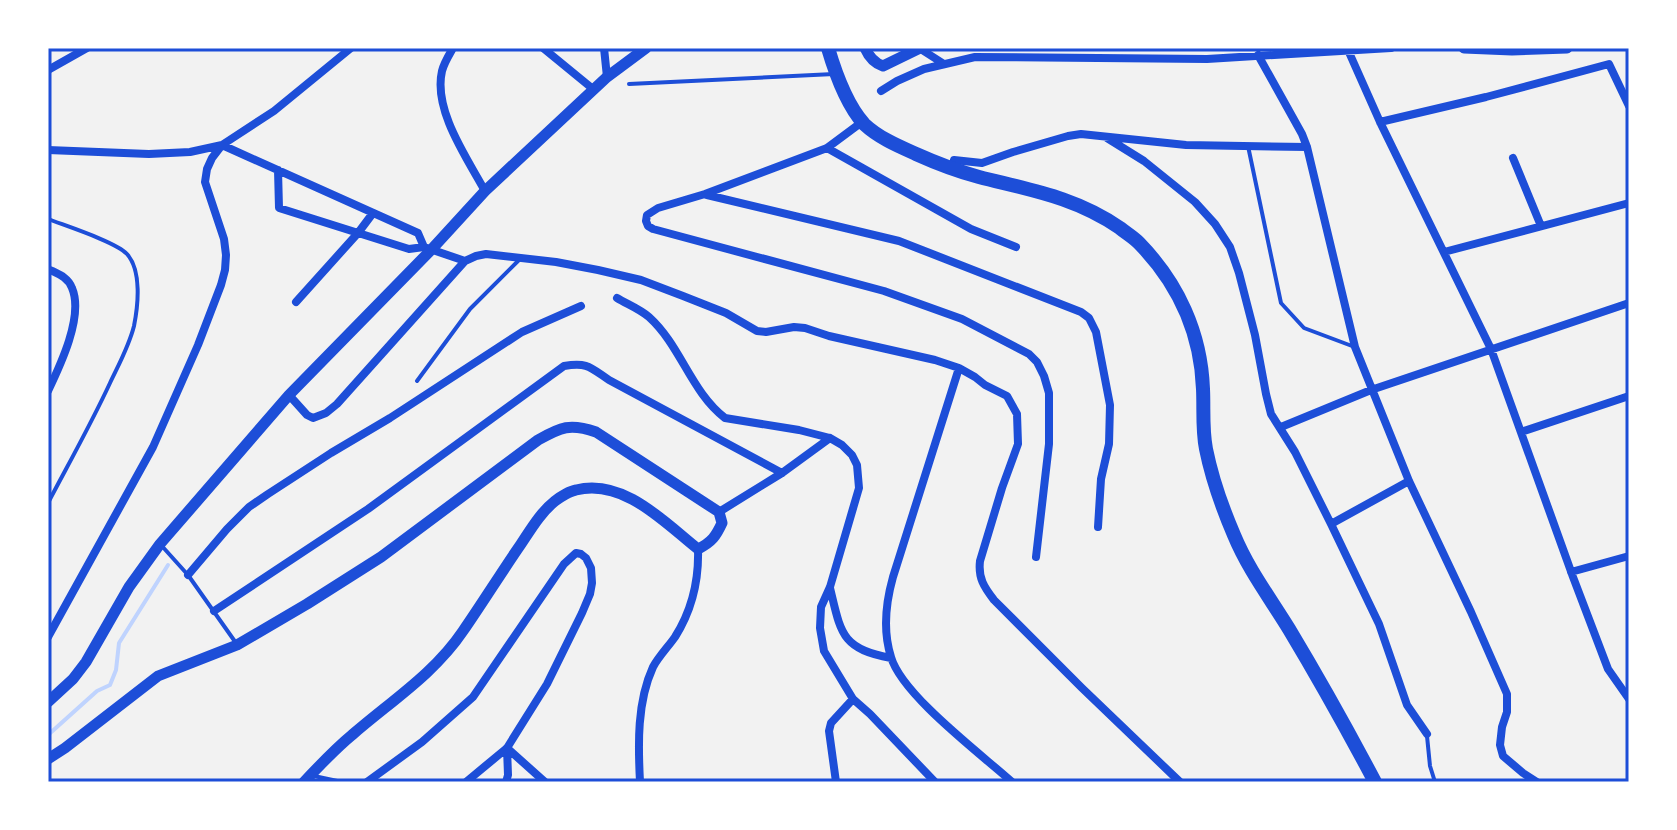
<svg xmlns="http://www.w3.org/2000/svg" width="1677" height="830" font-family="Quicksand,sans-serif">
	<rect width="100%" height="100%" fill="#f2f2f2"/>
	<g fill="none" stroke-linecap="round" stroke-linejoin="round">
		<path stroke="#bfd3fe" stroke-width="4" d="M48,735L97,691L110,685L116,670L119,643L168,565"/>
		<path stroke="#1d4ed8" stroke-width="4" d="M629,84L834,74
			M1248,146L1281,303L1304,328L1352,346
			M48,219C66,226 116,242 127,254C142,271 138,306 134,326C129,346 119,364 110,383C91,424 69,463 48,503
			M417,381L470,309L520,259
			M161,545L188,575L236,643
			M1427,736L1430,766L1435,782
			M314,776L342,782"/>
		<path stroke="#1d4ed8" stroke-width="8" d="M453,48C449,55 444,63 442,71C433,110 467,158 485,191
			M543,48L593,89
			M604,48L607,77
			M919,48L944,64
			M1348,50L1380,122L1491,349L1573,577L1608,669L1629,699
			M1258,55L1302,134L1307,147L1355,347L1409,481L1471,612L1507,694V712L1502,727L1500,745L1503,756L1523,773L1537,782
			M48,70L87,48
			M881,91L897,81L924,69L975,57L1207,59L1391,48
			M862,122L827,148L705,194L658,208L647,215L646,221L648,226L653,229L884,291L962,319L1029,354L1037,362L1044,376L1049,393V444L1036,557
			M1380,122L1486,97L1609,64L1629,106
			M1107,138L1144,161L1195,202L1215,224L1230,247L1239,273L1255,335L1266,394L1271,414L1295,452L1331,524L1379,624L1407,705L1427,734
			M827,148L971,229L1016,247
			M48,150L149,154L190,152L222,145L418,233L424,247
			M1513,158L1541,226
			M952,168L954,160L982,163L1013,152L1068,136L1081,134L1186,145L1307,147
			M278,170L279,208L409,249L424,247L465,261L476,256L486,254L556,262L598,270L641,280L683,296L726,313L757,331L766,332L794,327L805,328L829,336L935,360L959,368L975,377L985,385L1007,396L1017,414L1018,444L1002,488L980,561C978,578 984,587 994,600L1082,688L1180,782
			M707,195L899,241L1081,312L1089,318L1096,332L1110,405L1109,444L1101,479L1098,527
			M1444,252L1629,203
			M48,269C58,274 68,277 72,288C84,316 60,366 48,391
			M617,298C627,304 640,309 649,317C681,346 691,392 725,418L799,430L830,438L842,445L852,455L857,465L859,488L830,587L821,607L820,628L824,651L853,699L870,714L935,782
			M296,302L358,233L373,213
			M959,368L893,577C886,602 883,632 891,657C902,695 981,754 1012,782
			M289,395L307,415L313,418L326,413L337,404L465,261
			M1281,427L1371,390L1629,303
			M1521,432L1629,396
			M719,512L782,473L830,438
			M1331,524L1409,481
			M1571,572L1629,556
			M188,575L227,529L249,507L268,494L331,453L390,418L522,332L581,306
			M830,588C841,633 841,649 891,658
			M214,611L368,509L564,366C587,362 590,367 609,380L782,473
			M48,637L153,447L198,345L221,285L225,270L226,255L224,239L205,182L207,169L212,158L222,145L274,111L351,48
			M507,748L545,782
			M367,782L422,742L473,697L564,564L576,553L581,554L586,558L591,568L592,583L590,594L582,613L547,684L507,748L466,782
			M506,782L508,775L507,748
			M640,782C638,744 637,702 653,667C659,656 668,647 675,637C692,610 699,581 698,549
			M836,782L829,731L831,723L853,699"/>
		<path stroke="#1d4ed8" stroke-width="11" d="M865,48C869,57 874,63 883,66L920,48
			M1464,48L1512,50L1567,48
			M48,702L73,679L86,662L129,587L160,544L289,395L431,250L485,191L607,77L646,48
			M48,759L65,748L158,676L237,645L307,604L381,557L538,440C561,427 570,423 596,432L719,512L722,523C716,536 712,542 698,549C665,523 624,478 576,490C570,491 560,497 555,501C541,512 531,529 521,544C501,573 483,602 463,631C434,674 391,701 352,735C335,749 319,766 304,782"/>
		<path stroke="#1d4ed8" stroke-width="14" d="M828,48C835,72 847,105 864,124C879,138 898,146 916,154C936,163 957,171 979,177C1030,190 1075,197 1120,228C1126,233 1133,237 1139,243C1178,283 1201,333 1203,389C1204,409 1202,429 1206,449C1212,479 1222,507 1234,535C1248,569 1270,598 1289,629C1319,679 1348,731 1375,782"/>
	</g>
	<rect width="1677" height="830" fill="none" stroke="#ffffff" stroke-width="100"/>
	<rect x="50" y="50" width="1577" height="730" fill="none" stroke="#1d4ed8" stroke-width="3"/>
</svg>
